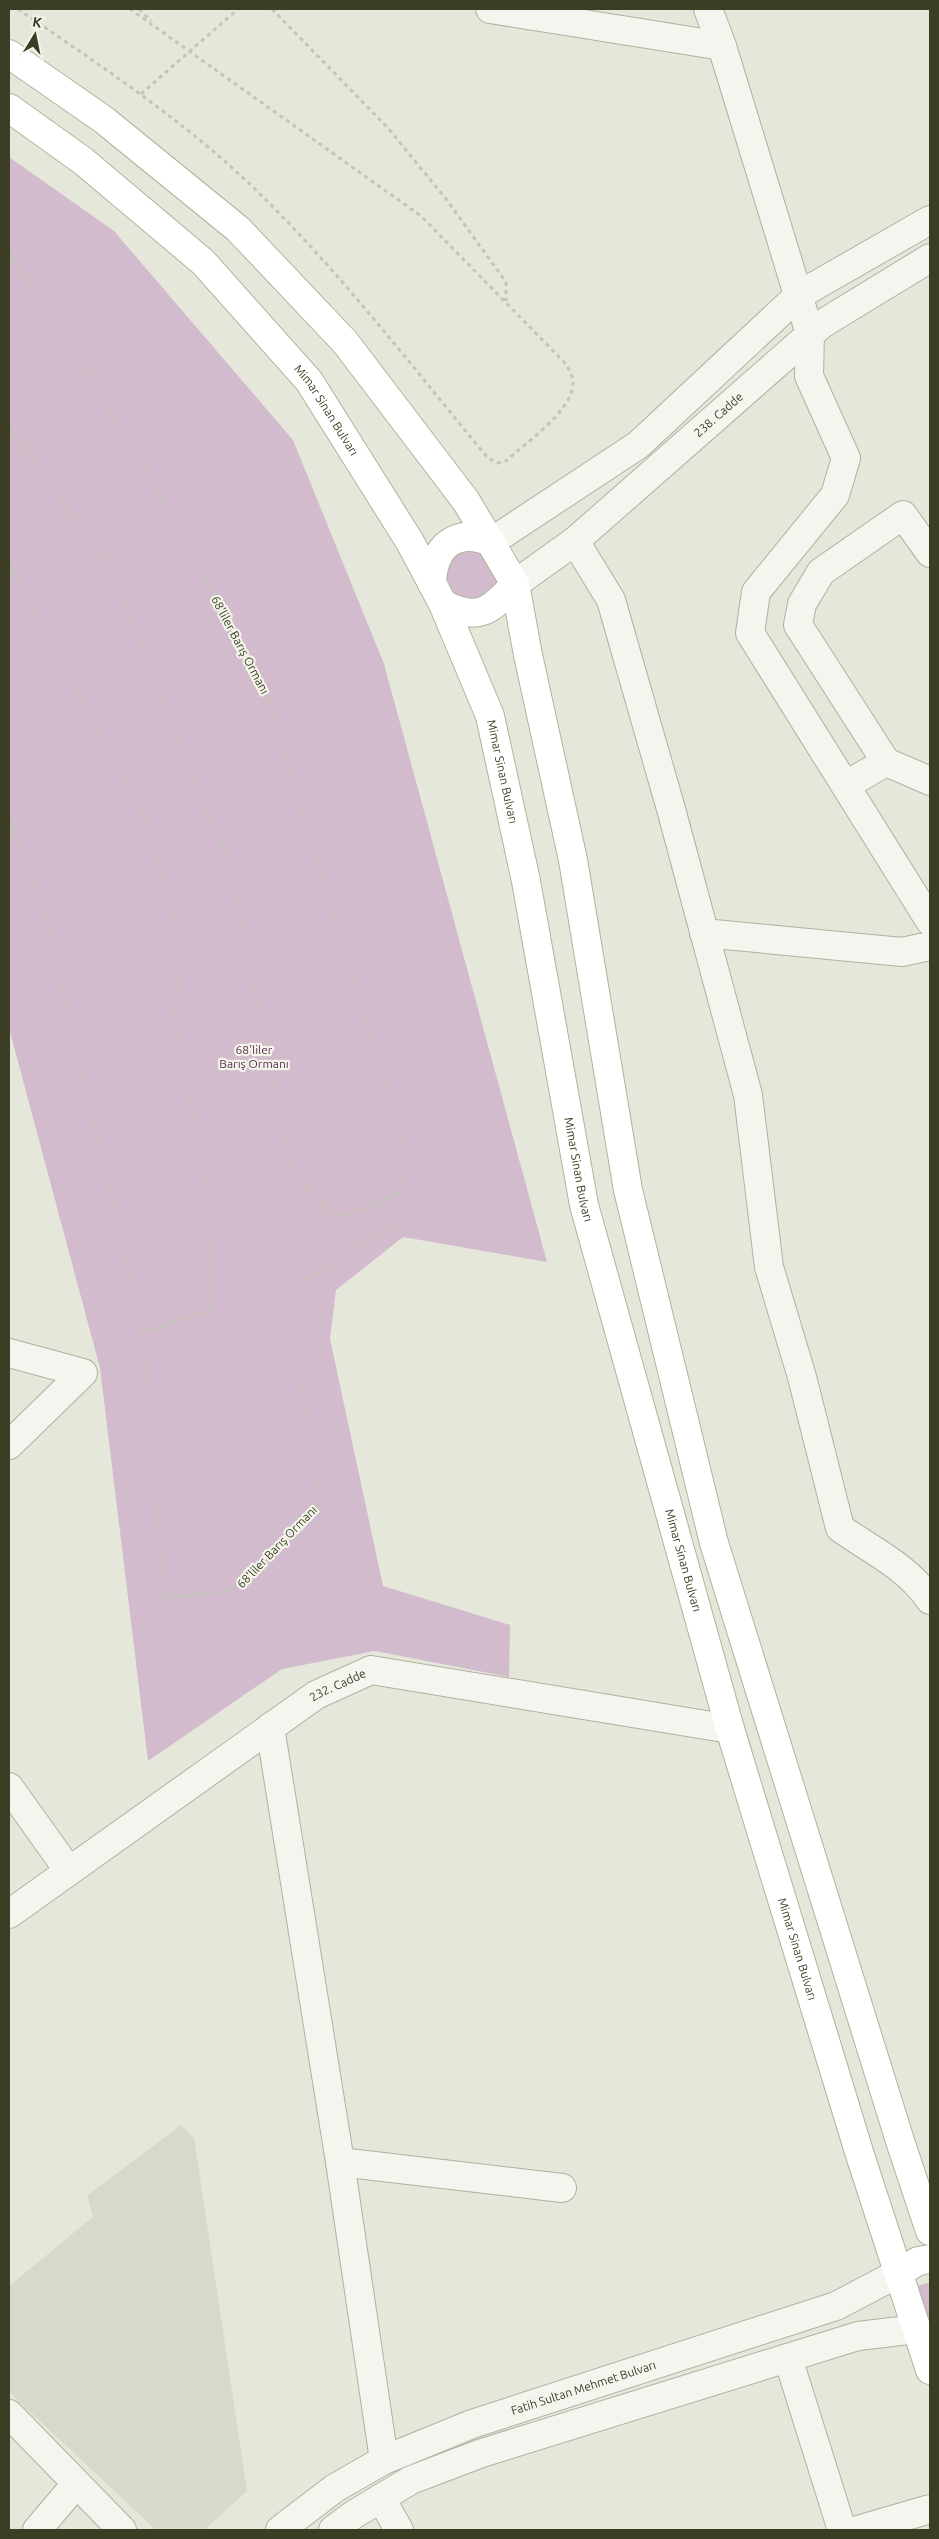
<svg xmlns="http://www.w3.org/2000/svg" width="939" height="2539" font-family="Ubuntu,sans-serif">
	<rect width="100%" height="100%" fill="#e6e7db"/>
	<path fill="#d7d9c9" d="M181,2125L194,2138L247,2491L204,2530H156L9,2392V2286L93,2217L87,2196Z"/>
	<path fill="#d2bbcc" d="M9,157L114,231L293,440L384,664L547,1262L403,1237L336,1290L330,1339L383,1586L510,1625L509,1677L375,1651L282,1669L148,1761L100,1368L9,1028Z
		M467,549L484,551L499,580L497,588L484,600L458,598C440,581 444,558 467,549Z
		M930,2282V2320L926,2321L914,2287Z"/>
	<g fill="none" stroke-linecap="round" stroke-linejoin="round">
		<g stroke="#afb1a0" stroke-width="30">
			<g id="minor">
				<path d="M490,9L722,46"/>
				<path d="M708,9L722,46L810,334L809,376L846,458L835,495L756,592L750,633L930,921"/>
				<path d="M575,541L611,600L671,809L748,1095L769,1267L802,1377L840,1528C872,1551 907,1566 930,1600"/>
				<path d="M491,542L638,445L799,295L930,220"/>
				<path d="M930,553L903,515L821,572L802,604L798,625L886,762L930,781"/>
				<path id="s1" d="M515,584L575,541L822,324L930,258"/>
				<path d="M846,785L886,762"/>
				<path d="M704,933L902,952L930,946"/>
				<path d="M9,1353L83,1373L9,1445"/>
				<path d="M270,1727L340,2162L384,2460"/>
				<path d="M9,1787L69,1871"/>
				<path id="s2" d="M9,1914L316,1695L371,1670L730,1729"/>
				<path d="M340,2162L562,2188"/>
				<path d="M788,2358L842,2530"/>
				<path d="M9,2414L122,2530"/>
				<path d="M381,2498L399,2530"/>
				<path d="M37,2530L76,2484"/>
				<path id="s3" d="M280,2530L335,2488L384,2460L472,2424L836,2306L899,2273"/>
				<path d="M333,2530L353,2515L411,2480L482,2453L858,2336L917,2329"/>
				<path d="M858,2530L930,2509"/>
			</g>
		</g>
		<g stroke="#b1b499" stroke-width="30">
			<g id="major">
				<path d="M9,54L104,120L238,229L345,342L466,501L515,584L528,655L573,860L628,1190L714,1543L901,2144L930,2231"/>
				<path id="s4" d="M9,108L83,161L203,262L309,381L410,542L443,604L490,716L526,881L584,1205L730,1729L860,2155L930,2370"/>
				<path d="M432,584C433,547 455,527 491,542"/>
				<path d="M443,604C478,622 491,611 515,584"/>
				<path d="M899,2273L918,2261L930,2259"/>
			</g>
		</g>
		<path stroke="#c4c5b9" stroke-width="3" stroke-dasharray="4 4" stroke-linecap="butt" d="M18,9C102,67 190,124 263,197C344,277 414,369 487,457L497,463L506,461C525,443 573,411 573,383C574,378 569,371 567,365L421,216L130,9
			M139,9L151,21
			M272,9L388,128L446,199L506,282V301
			M141,94L238,9
			M9,251L154,483L271,705L407,1158L391,1229L300,1283L299,1368L321,1502L238,1590L165,1597L143,1332L43,905L9,819
			M9,427L112,570L200,796L231,867L292,1173L336,1217L399,1194
			M9,564L148,824L183,946L174,1015L208,1191L211,1310L143,1332"/>
		<use href="#minor" stroke="#f4f5ee" stroke-width="28"/>
		<use href="#major" stroke="#fff" stroke-width="28"/>
	</g>
	<g text-anchor="middle" stroke-width="4.5" stroke-linejoin="round" paint-order="stroke">
		<g font-size="12" fill="#3b3e24" stroke="#f4f5ea">
			<text dy="4" stroke="none"><textPath href="#s4" startOffset="441">Mimar Sinan Bulvarı</textPath></text>
			<text dy="4" stroke="none"><textPath href="#s1" startOffset="265">238. Cadde</textPath></text>
			<text transform="translate(240 645) rotate(62)" y="4">68'liler Barış Ormanı</text>
			<text dy="4" stroke="none"><textPath href="#s4" startOffset="846">Mimar Sinan Bulvarı</textPath></text>
			<text dy="4" stroke="none"><textPath href="#s4" startOffset="1251">Mimar Sinan Bulvarı</textPath></text>
			<text transform="translate(277 1547) rotate(-46)" y="4">68'liler Barış Ormanı</text>
			<text dy="4" stroke="none"><textPath href="#s4" startOffset="1656">Mimar Sinan Bulvarı</textPath></text>
			<text dy="4" stroke="none"><textPath href="#s2" startOffset="401">232. Cadde</textPath></text>
			<text dy="4" stroke="none"><textPath href="#s4" startOffset="2061">Mimar Sinan Bulvarı</textPath></text>
			<text dy="4" stroke="none"><textPath href="#s3" startOffset="338">Fatih Sultan Mehmet Bulvarı</textPath></text>
		</g>
		<g font-size="12" fill="#5b304e" stroke="#f4f5ea">
			<text x="254" y="1054">68'liler<tspan x="254" dy="14">Barış Ormanı</tspan></text>
		</g>
	</g>
	<rect width="939" height="2539" fill="none" stroke="#3b3e24" stroke-width="20"/>
	<g transform="translate(35 35) rotate(10)" stroke="#f4f5ea" stroke-width="4" paint-order="stroke">
	<path d="M0-4L9 19L0 12L-9 19Z" fill="#3b3e24"/>
	<text y="-8" font-size="14" font-weight="bold" text-anchor="middle" fill="#3b3e24">K</text>
	</g>
</svg>
